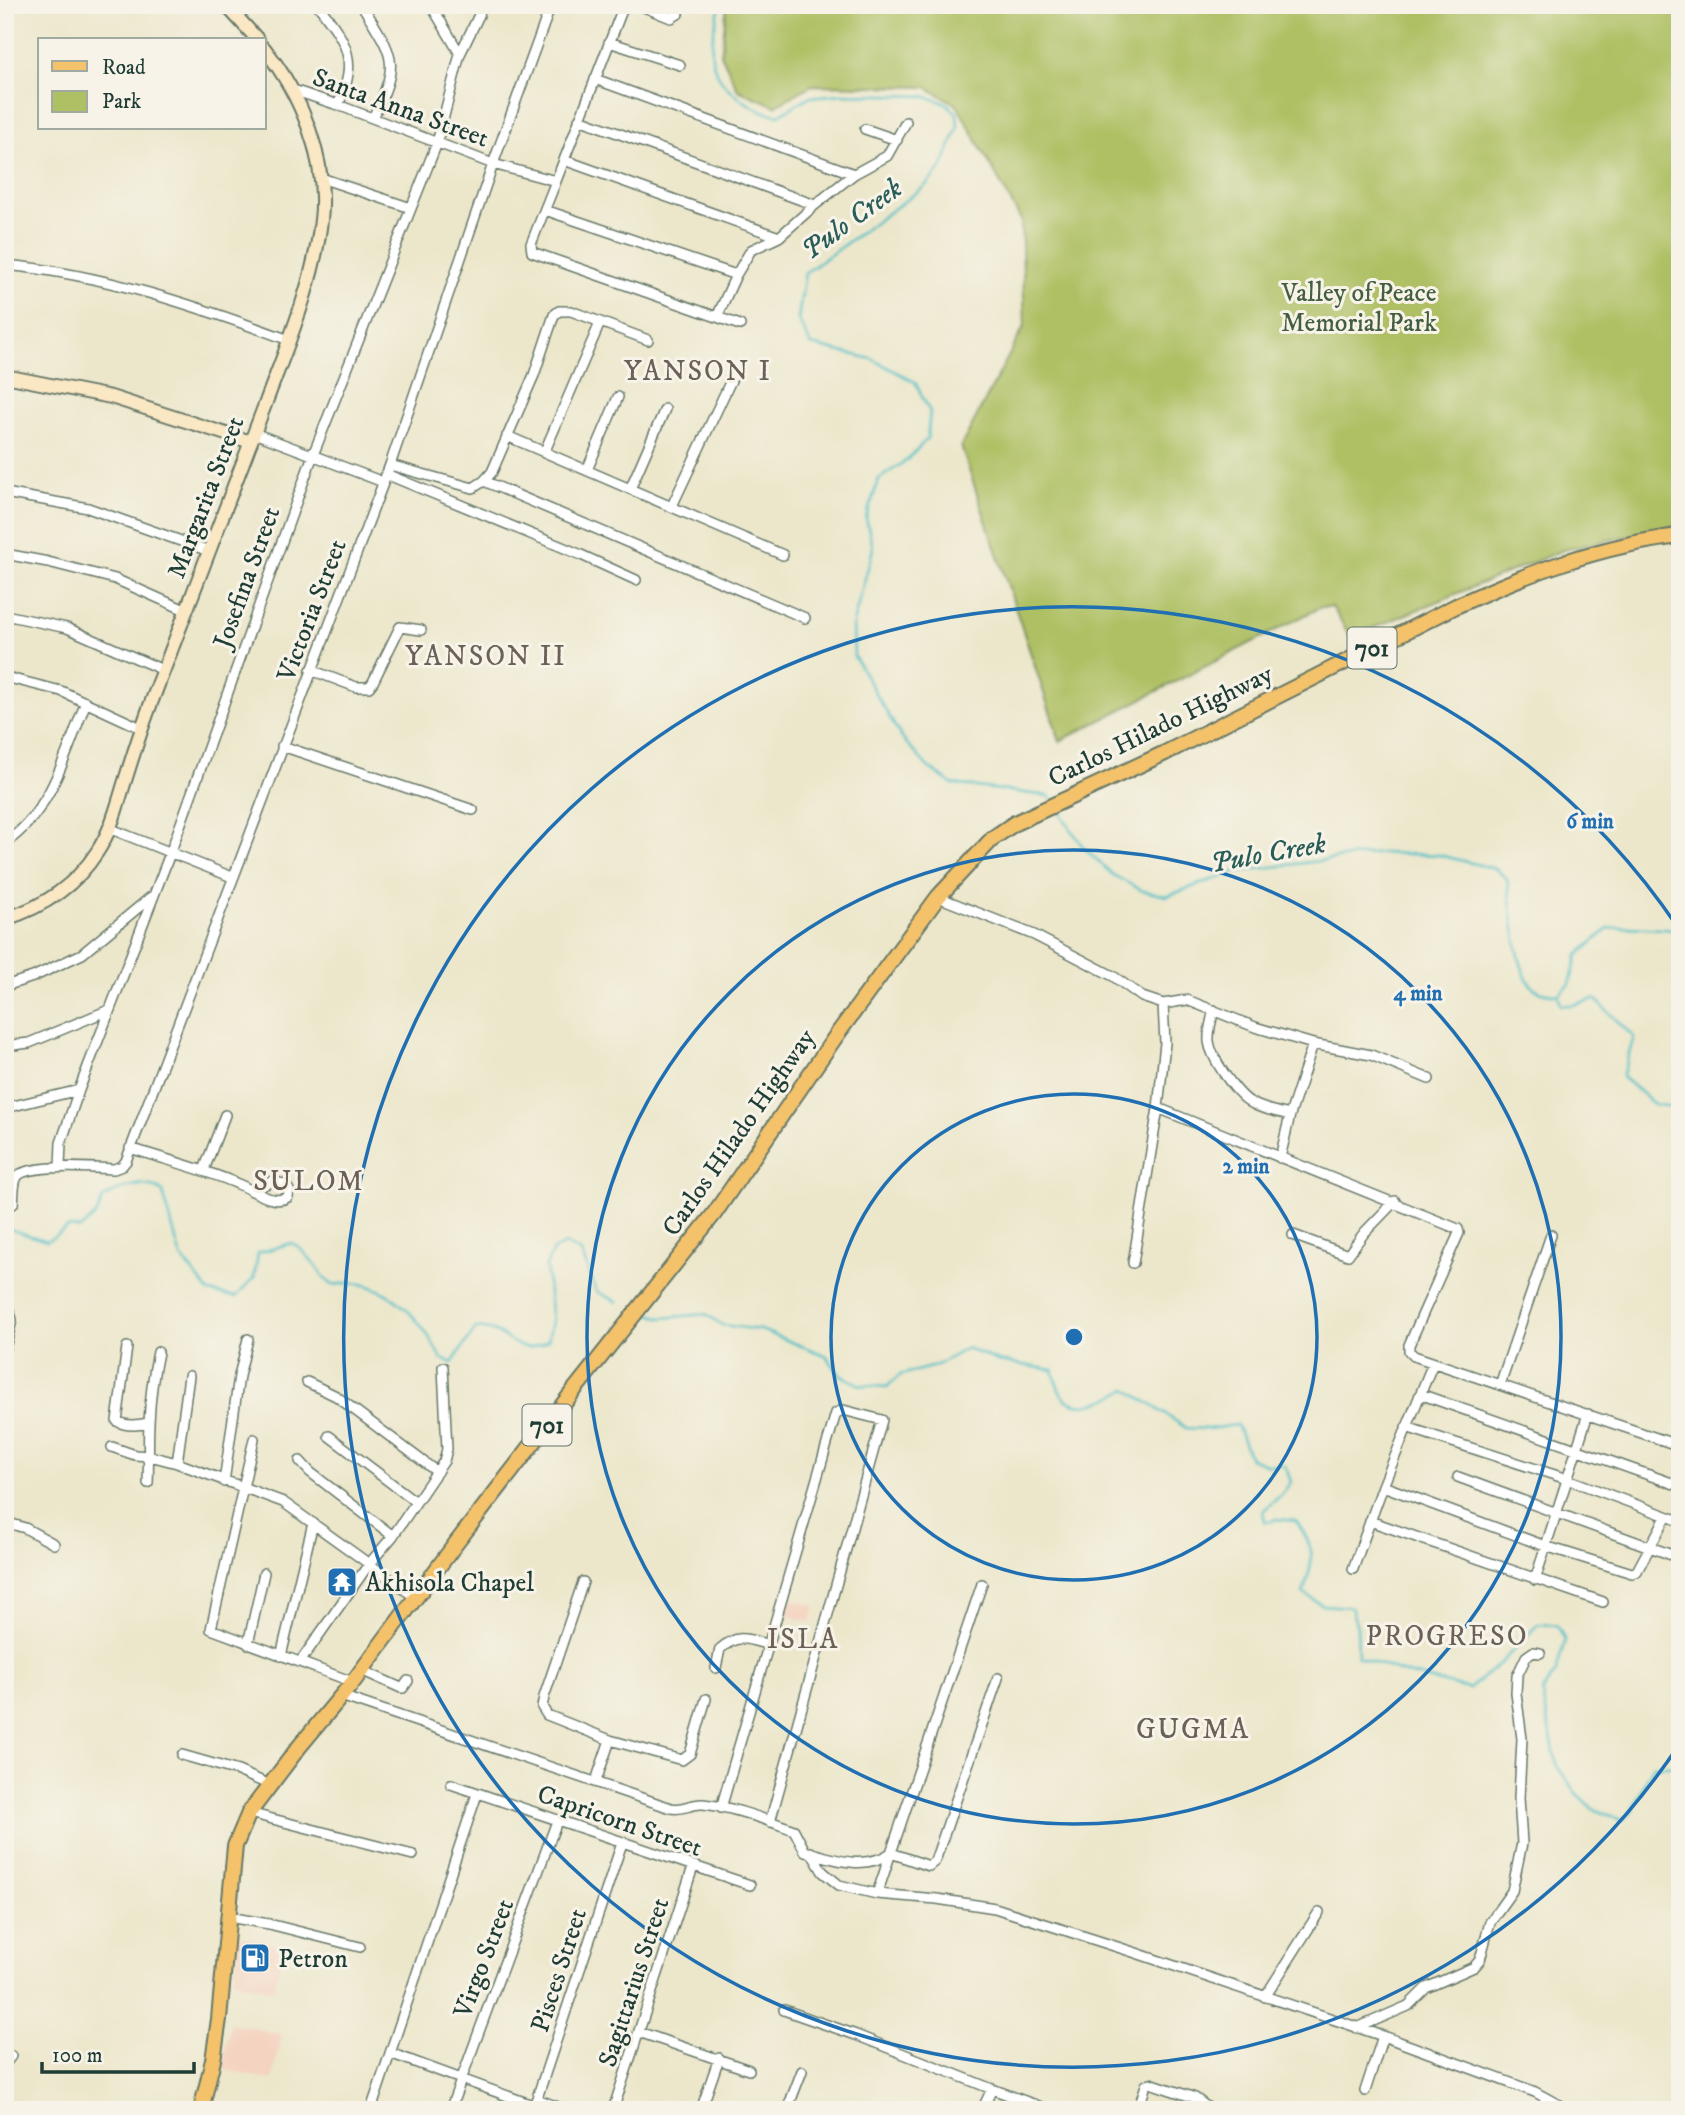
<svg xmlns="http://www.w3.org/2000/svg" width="1685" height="2115" font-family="'IM FELL DW Pica',serif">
	<rect width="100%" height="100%" fill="#f7f3e8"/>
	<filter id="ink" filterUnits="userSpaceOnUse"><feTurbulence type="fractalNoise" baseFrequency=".0143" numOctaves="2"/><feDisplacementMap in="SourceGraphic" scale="14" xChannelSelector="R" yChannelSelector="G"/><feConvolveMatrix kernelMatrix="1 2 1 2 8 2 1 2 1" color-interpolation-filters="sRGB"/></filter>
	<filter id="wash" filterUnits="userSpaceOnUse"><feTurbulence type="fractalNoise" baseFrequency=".00686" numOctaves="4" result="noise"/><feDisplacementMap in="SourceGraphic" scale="28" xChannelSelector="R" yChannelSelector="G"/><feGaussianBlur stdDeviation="1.57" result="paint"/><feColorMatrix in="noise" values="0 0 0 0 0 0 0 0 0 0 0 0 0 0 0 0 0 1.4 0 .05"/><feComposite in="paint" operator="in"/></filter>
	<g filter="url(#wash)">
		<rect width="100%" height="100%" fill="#ece7cb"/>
		<path fill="#f4d3c0" d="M786,1598L815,1606L811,1622L782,1614Z
			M238,1936L285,1946L273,1990L234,1981Z
			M231,2023L282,2035L272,2080L221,2069Z"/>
		<path fill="#aec063" stroke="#667e4c" stroke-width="2" d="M727,5H1680V525L1563,550L1351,637L1332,607H1321L1060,741L961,446L1025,325L1021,220L957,105L926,87L812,85L775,106L738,90L721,54Z"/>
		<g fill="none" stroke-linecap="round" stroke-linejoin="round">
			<path stroke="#4fbec6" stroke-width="2.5" d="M720,5C710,45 702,71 740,98C755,109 761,112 779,115L809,97L843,94L923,96L946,103L957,113L958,127L942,168L924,187L805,273L798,319L811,345L872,359L915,382L930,412L927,439L907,460L879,479L866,518L873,549L853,623L854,656L901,737L928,767L952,784L1049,796L1051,800
				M1057,808L1083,847L1113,875L1143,891L1167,896L1234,872L1381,853L1439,855L1496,869L1507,879C1511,902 1516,966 1529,982C1536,993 1546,993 1558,995L1570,984L1578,955L1608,929L1628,927L1680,930
				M1558,995L1561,1005H1573L1595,999L1634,1037L1622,1077L1654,1104L1680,1109
				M5,1226L9,1229L47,1241L69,1227L80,1229L97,1214L103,1198C124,1187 143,1178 163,1192L180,1255L209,1292L236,1297L254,1278L258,1253L292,1243C310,1253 317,1272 332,1285C338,1285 347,1282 354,1283C394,1287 425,1324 441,1359L452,1363L476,1328C481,1329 488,1329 493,1331C516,1341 521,1357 548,1340L552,1321L546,1266L553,1250L565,1244L581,1252L596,1291L618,1302
				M650,1314L662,1318L706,1314L722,1325L761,1330L827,1356L840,1375L860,1385L887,1387L900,1375L935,1366L967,1348L998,1361L1053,1370C1055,1377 1057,1385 1060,1392C1075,1417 1109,1399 1127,1389L1186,1428L1208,1429L1237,1425L1250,1458L1269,1465H1285L1291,1482L1280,1496L1263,1511L1265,1522L1277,1519L1296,1521C1317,1551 1314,1558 1303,1593L1322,1605L1351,1607L1357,1627L1358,1657L1411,1675L1469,1689L1503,1661L1538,1624L1557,1625L1565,1640L1556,1673L1542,1691L1557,1766L1576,1793L1593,1809L1622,1820L1631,1813L1653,1766H1680"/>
		</g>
	</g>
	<g filter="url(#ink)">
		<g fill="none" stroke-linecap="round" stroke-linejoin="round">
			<g stroke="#677869" stroke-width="12">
				<path id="street" d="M318,5C347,43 359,59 338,105
					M362,5C394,58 401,59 373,118
					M431,5L460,54
					M639,5L671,18L678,14L679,5
					M609,42L680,65
					M595,79L854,174L887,156L906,122
					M293,90L338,105L493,164L556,181L624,5
					M579,119L815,205L854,174
					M865,129L897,140
					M564,160L779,237
					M321,178L411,208
					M556,181L531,244L532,252L717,317L736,275L751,250L779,237L815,205
					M545,210L736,275
					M5,265C103,274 197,306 289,340
					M717,317L740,325
					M254,433L383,482
					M507,436L783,555
					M544,453L600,323
					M390,465L473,488L484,481L492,472L534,375L554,315L559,311H571L648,340
					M587,470L618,397
					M386,474L579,554L636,580
					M484,481L805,618
					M630,489L665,409
					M5,493L88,508L209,551
					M672,506L733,376
					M5,554L48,562L115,579L185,610
					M5,615L67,628L163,670
					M311,670L356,687H369L373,682L400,627L421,630
					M5,677L61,691L141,728
					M282,746L473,810
					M111,829L232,877
					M5,843C52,811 66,752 86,702
					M938,897L1034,935L1113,976L1142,997L1163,1004
					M5,986L33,977L82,954L151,897
					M1214,1010C1206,1039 1206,1046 1223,1072C1246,1105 1251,1106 1290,1115
					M5,1046L29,1043L109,1010
					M1429,1079L1371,1055L1313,1044L1255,1027L1187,1000L1163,1004L1165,1043L1158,1108L1458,1229L1459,1233L1409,1345V1351L1414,1356L1680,1446
					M5,1108L79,1090
					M130,1148C166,1160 204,1169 238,1184C253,1190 273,1206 288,1197L289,1190L284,1184L272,1181L252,1191
					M1280,1158L1290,1115L1313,1044
					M60,1166L61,1143L79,1090L171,851L313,455L437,143L460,54L479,15L481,5
					M204,1170L225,1115
					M13,1204C14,1197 13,1183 17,1177C25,1163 98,1168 114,1169L122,1166L126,1161L390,465L493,164L551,5
					M1293,1235L1348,1255L1364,1233L1395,1201
					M1133,1263L1158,1108
					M5,1312L10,1313L12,1320L5,1348
					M127,1347L117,1421C126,1427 138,1425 149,1423
					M307,1382L336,1396L437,1472
					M1500,1385L1551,1235
					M1420,1394L1680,1486
					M1406,1427L1567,1479L1680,1521
					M329,1436L416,1502
					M254,1439L211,1629L353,1682
					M112,1447L135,1455L150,1456L177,1463L283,1502L415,1597
					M300,1461L310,1472L393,1536
					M177,1463L189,1376
					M1458,1477L1680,1558
					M224,1482L239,1376L248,1339
					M148,1483C149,1463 148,1443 149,1423C150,1399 153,1375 158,1352
					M1383,1486L1545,1546L1632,1573L1637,1571L1666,1517
					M1370,1521L1603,1602
					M5,1522L25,1528L54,1544
					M1353,1569L1383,1486L1433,1363
					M1535,1580L1588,1414
					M583,1582L544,1697L542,1707L547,1715L610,1740L682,1760L690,1754L706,1699
					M248,1644L264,1573
					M281,1656L313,1523
					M300,1662L369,1564L393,1536L444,1461L447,1449L443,1367
					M716,1668L720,1649C739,1633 747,1639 769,1645
					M361,1670L401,1688H403L408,1681
					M341,1696L671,1808C683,1811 691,1803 703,1804C734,1807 766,1820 794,1830L805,1851C833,1859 864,1871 891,1853L929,1866L935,1861L998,1678
					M182,1755L238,1771L270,1785
					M596,1781L610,1740
					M451,1784L750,1885
					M721,1808L836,1413L843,1410L882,1420L770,1822
					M249,1813L413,1855
					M811,1852L823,1872L839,1885L877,1894L937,1899L995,1908L1133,1952L1383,2036L1535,2092L1568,2110
					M877,1894L982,1584
					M228,1917L269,1924L360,1947
					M1265,1997L1319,1912
					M784,2010L856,2035L992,2089L982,2110
					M1357,2028L1408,2006L1426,1988L1474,1967L1480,1960L1490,1922L1512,1891L1522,1843L1519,1798L1522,1739L1516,1693L1517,1676L1526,1657L1533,1652L1540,1653
					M639,2032L749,2070
					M390,2053L535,2106
					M5,2064L11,2056
					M992,2089L1049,2110
					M1365,2091L1383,2036
					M537,2099L566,2110
					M371,2110L477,1794
					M450,2110L557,1821
					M533,2110L622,1843
					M613,2110L693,1867
					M701,2110L719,2058
					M787,2110L802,2071
					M1138,2110L1146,2085L1150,2083L1195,2098L1211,2110"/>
			</g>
			<g stroke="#677869" stroke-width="16">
				<path id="secondary" d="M226,5L258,40
					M5,376L111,397L251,442
					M5,919C43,907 76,885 97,852C111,831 117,807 124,784C133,755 142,726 153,698C190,599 229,501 266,402C288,343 314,283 321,220C328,159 301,95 264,48"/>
			</g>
			<g stroke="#677869" stroke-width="18">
				<path id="primary" d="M201,2110L213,2060L219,2019L235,1846L249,1813L299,1747L353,1682L457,1542L575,1389L714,1214L836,1036L938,897L993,838L1015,823L1165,753L1456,606C1528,573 1601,545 1680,536"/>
			</g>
			<use href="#street" stroke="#fff" stroke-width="9"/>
			<use href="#secondary" stroke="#fae7c3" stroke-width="12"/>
			<use href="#primary" stroke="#f3c26a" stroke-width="14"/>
		</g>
	</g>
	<g fill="none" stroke="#1f6fb2" stroke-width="3.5">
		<circle cx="1074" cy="1337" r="243"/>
		<circle cx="1074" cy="1337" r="487"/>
		<path d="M1679 1745A730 730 0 1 1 1679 929"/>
	</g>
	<defs>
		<g id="temple-square" transform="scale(1.575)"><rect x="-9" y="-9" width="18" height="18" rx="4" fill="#1f6fb2" stroke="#f7f3e8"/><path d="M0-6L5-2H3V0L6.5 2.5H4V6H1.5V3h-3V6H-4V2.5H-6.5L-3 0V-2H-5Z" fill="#fff"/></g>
		<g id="fuel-square" transform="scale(1.575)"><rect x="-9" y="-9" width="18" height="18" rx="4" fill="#1f6fb2" stroke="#f7f3e8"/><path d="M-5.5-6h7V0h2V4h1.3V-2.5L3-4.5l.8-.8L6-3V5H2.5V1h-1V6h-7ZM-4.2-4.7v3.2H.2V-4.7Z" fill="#fff"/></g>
	</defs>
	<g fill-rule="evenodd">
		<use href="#temple-square" x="342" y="1582"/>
		<use href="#fuel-square" x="255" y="1958"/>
	</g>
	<g text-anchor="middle" stroke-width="6" stroke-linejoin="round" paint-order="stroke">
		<g fill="#f7f3e8" stroke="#60746a" stroke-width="2">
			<rect x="1347.5" y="627.5" width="49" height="41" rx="5"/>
			<rect x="522.5" y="1404.5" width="49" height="41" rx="5"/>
		</g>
		<g font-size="24" font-weight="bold" fill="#1f3d34">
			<text x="1372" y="656">701</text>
			<text x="547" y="1433">701</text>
		</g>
		<g font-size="26" fill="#1f3d34" stroke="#f7f3e8">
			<text transform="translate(401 107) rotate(20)" y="9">Santa Anna Street</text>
			<text transform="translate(205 497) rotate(-69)" y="9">Margarita Street</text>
			<text transform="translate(246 577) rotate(-70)" y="9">Josefina Street</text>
			<text transform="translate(311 610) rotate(-69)" y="9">Victoria Street</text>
			<text transform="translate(1160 725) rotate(-26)" y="9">Carlos Hilado Highway</text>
			<text transform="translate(738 1132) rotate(-55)" y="9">Carlos Hilado Highway</text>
			<text transform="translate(620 1820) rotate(19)" y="9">Capricorn Street</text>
			<text transform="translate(483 1958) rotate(-69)" y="9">Virgo Street</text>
			<text transform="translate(558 1970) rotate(-72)" y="9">Pisces Street</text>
			<text transform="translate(633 1982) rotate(-72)" y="9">Sagittarius Street</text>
		</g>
		<g font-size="26" fill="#435e40" stroke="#f7f3e8">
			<text x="1359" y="301">Valley of Peace<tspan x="1359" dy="30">Memorial Park</tspan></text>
		</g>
		<g font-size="26" fill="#1f3d34" stroke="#f7f3e8" text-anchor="start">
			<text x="365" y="1591">Akhisola Chapel</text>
			<text x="278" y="1967">Petron</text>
		</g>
		<g font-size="28" font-style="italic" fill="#2b5d58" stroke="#f7f3e8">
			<text transform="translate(851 218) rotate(-36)" y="10">Pulo Creek</text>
			<text transform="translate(1268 852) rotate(-10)" y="10">Pulo Creek</text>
		</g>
		<g font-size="28" letter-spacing="2" fill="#6c6156" stroke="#f7f3e8">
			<text x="698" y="380">YANSON I</text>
			<text x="486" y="665">YANSON II</text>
			<text x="309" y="1190">SULOM</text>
			<text x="1447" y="1645">PROGRESO</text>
			<text x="803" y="1648">ISLA</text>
			<text x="1193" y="1738">GUGMA</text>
		</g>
	</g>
	<circle cx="1074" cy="1337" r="10" fill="#1f6fb2" stroke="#f7f3e8" stroke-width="3.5"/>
	<g font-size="21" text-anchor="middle" font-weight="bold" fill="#1f6fb2" stroke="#f7f3e8" stroke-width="6" stroke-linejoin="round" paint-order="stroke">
		<text x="1590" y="828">6 min</text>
		<text x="1418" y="1000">4 min</text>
		<text x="1246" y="1173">2 min</text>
	</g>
	<rect width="1685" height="2115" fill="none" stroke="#f7f3e8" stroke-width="28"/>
	<rect x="38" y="38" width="228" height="91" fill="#f7f3e8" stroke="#a1aaa0" stroke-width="2"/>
	<rect x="52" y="61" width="35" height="10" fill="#f3c26a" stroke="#a1aaa0" stroke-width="2"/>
	<text x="102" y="74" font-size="21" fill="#1f3d34">Road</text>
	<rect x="52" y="91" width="35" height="21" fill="#aec063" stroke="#a1aaa0" stroke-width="2"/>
	<text x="102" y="108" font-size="21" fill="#1f3d34">Park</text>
	<path d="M42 2062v10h152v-10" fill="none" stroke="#1f3d34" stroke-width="3.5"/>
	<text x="52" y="2062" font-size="21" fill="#1f3d34" stroke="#f7f3e8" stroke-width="5" paint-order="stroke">100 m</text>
</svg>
